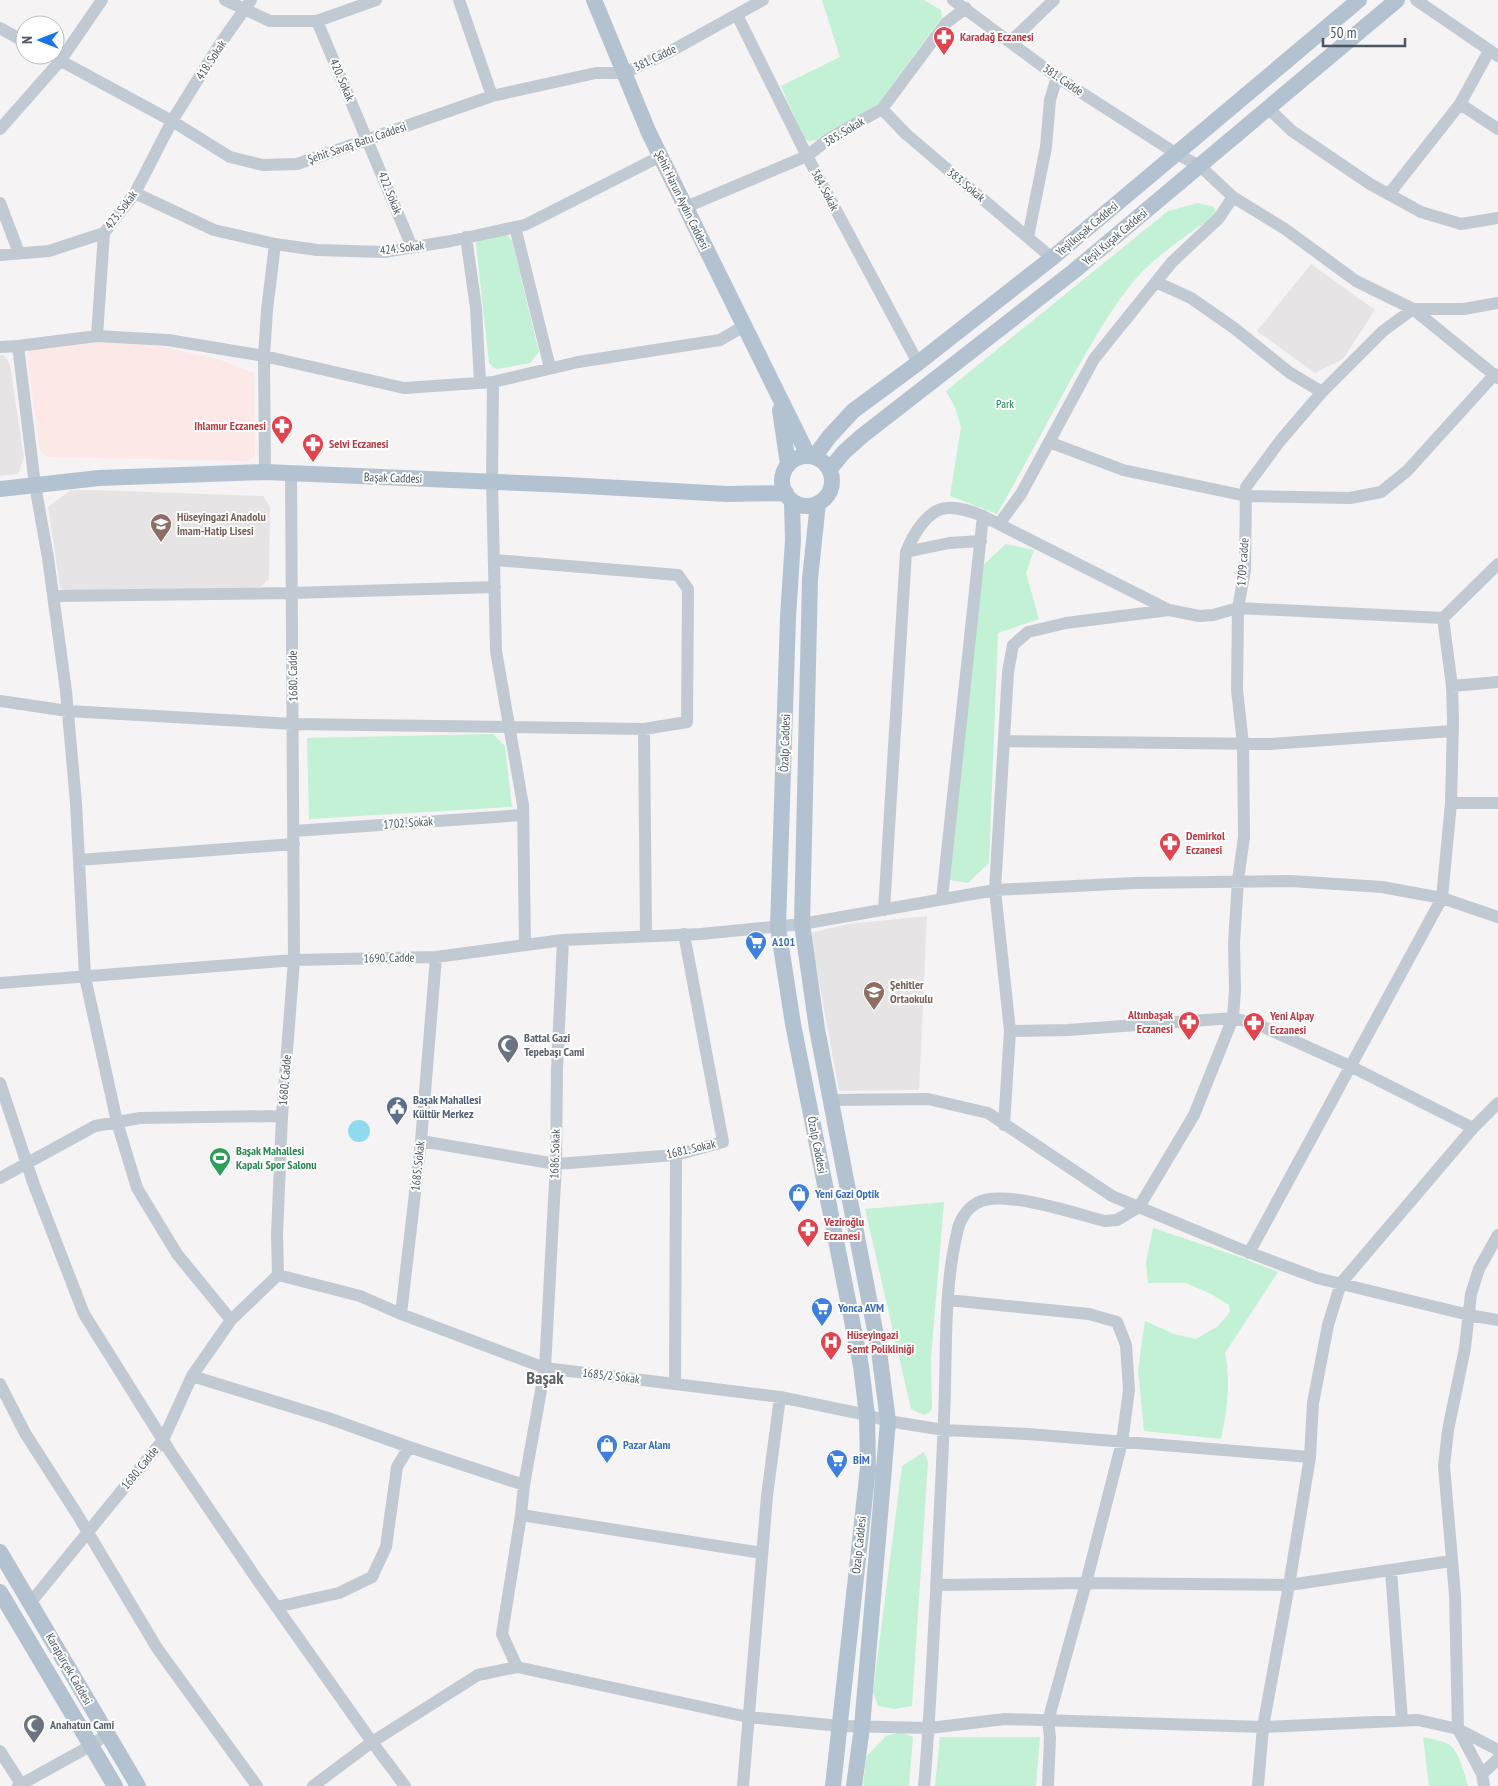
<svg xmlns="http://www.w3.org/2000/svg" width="1498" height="1786" font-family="'PT Sans Narrow',sans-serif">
	<rect width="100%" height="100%" fill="#f5f3f3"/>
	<path fill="#e6e4e5" d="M1311,264L1375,310L1343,359L1315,373L1257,331Z
		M0,355H4L10,365L24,458L18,474L0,476Z
		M71,490H94L263,496L270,507L269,579L260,587L64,591L60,587L48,507Z
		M927,916L919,1090L839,1091L810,933L848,924Z"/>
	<path fill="#fce8e6" d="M114,340L160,346L220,360L254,373L255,456L248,461L48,457L40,450L27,357L29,351L33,348Z"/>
	<path fill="#c3f1d5" d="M822,0H924L941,10L942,17L879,103L861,115L818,140L809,141L804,138L781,86L840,57Z
		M1198,203L1214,207L1217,215C1191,231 1166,249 1144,270C1122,292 1105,321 1089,348C1057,402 1029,459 997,514L950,496L961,427L955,407L946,391L1168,211Z
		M507,234L512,241L539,352L530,363L497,369L493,367L489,363L476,244L477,241Z
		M1006,544L1034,550L1026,573L1039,619L998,633L989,863L968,883L950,880L982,566Z
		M493,734L505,746L512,807L309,819L307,738Z
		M944,1202L931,1358L932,1408L929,1413L924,1415L911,1409L865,1209Z
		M1153,1228L1240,1257L1278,1272L1225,1353C1231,1380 1227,1411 1221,1439L1144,1431L1138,1370L1145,1321L1174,1334L1196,1339L1218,1326L1230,1312L1229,1305L1211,1294L1186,1283H1148L1146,1262Z
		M924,1452L928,1462L912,1706L895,1709L878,1706L873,1692L902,1466Z
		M901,1732L913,1737L909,1786H863L866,1757L886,1736Z
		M940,1737H1040L1036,1786H935Z
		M1423,1737C1431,1739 1443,1741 1450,1745C1459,1752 1465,1775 1468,1786H1429Z"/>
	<path fill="#90daee" d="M348 1131a11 11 0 1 1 22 0a11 11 0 1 1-22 0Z"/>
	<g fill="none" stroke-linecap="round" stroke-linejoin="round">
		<path stroke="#c1cad2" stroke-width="12" d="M225,0L270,21H317L376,0
			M459,0L492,96
			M953,0L1057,77L1177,154L1200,166L1233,197L1285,229L1356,281L1413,309H1464L1498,303
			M1416,0L1498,56
			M737,15L807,156L918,363
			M317,21L412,247
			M0,28L25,42
			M1010,42L1054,0
			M50,55L172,121L230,157L263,165L297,164L492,96L596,73H624L671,51L763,0
			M1460,104L1498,129
			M1268,108L1292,131L1370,184L1421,212L1461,224L1498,218
			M882,109L906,134L1052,258
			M0,129L60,61L102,0
			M135,193L214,230L275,244L317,250L384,252L451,241L525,225L661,156
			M1389,194L1460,104L1489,51
			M0,203L19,253
			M686,207L807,156L830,138L882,109L946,23L966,8
			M515,227L550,368
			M466,237L476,308L480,383
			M1028,237L1046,147L1050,100L1057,77
			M0,255L49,251L104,233
			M1156,282L1191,298L1234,328L1290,373L1322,392
			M97,336L104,233L135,193L172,121L218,47L251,0
			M18,346L97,336L168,340L264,356L404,388L493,382
			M0,347L18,346L35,485L48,558L66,691L76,803L85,977L117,1122L137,1188L177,1254L231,1320
			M1049,442L1123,470L1246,496L1350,498L1381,492L1407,471L1495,374
			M265,472L264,356L267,310L275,244
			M999,524L1021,494L1094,359L1172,262L1219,218L1233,197
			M906,552L949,543L981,541
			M53,596L292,593L495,587
			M1452,686L1498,682
			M0,701L68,711L293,724L644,729L687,722L688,589L678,575L495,560
			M644,729L646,936
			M1004,741L1270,744L1453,731
			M1451,803H1498
			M294,831L523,815
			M79,860L294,844
			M942,899L983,516
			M884,910L906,552C913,535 928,508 948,508C960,507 972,512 983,516L1169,610L1199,616L1213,615L1238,608L1443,618
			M563,940L557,1069L556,1164L545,1368L524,1485L521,1515L502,1634L517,1667L748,1717L840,1726L930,1728L1005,1719L1263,1727L1418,1720L1458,1729L1482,1774L1484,1786
			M525,945L523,805L496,651L492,482L493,382L578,362L720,340L744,326
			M0,983L294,960L436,957L563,940L701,934L802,924L995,890L1134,883L1291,881L1382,887L1442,898L1498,917
			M1010,1031L1068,1030L1233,1018L1259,1025L1350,1066L1473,1128
			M0,1083L34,1185L84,1314L171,1453L256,1578L372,1742L405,1786
			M831,1100L928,1099L988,1113L1112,1196L1240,1249L1317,1278L1469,1315L1498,1320
			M1004,1125L1010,1031L995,890L1008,672L1013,645L1028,632L1066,623L1169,610
			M421,1141L556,1164L676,1155L723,1142L684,934
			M0,1178L95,1126L140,1118L282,1116
			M1498,1235L1479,1269L1471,1294L1465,1348L1448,1430L1444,1466L1455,1595L1458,1729L1498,1750
			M1249,1253L1442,898L1451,803L1453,720L1452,686L1443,618L1498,564
			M278,1275L360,1296L401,1314L545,1368L780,1397L867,1415L888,1421L944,1430L1028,1434L1310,1457
			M948,1300L1089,1314L1117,1322L1126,1345L1129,1390L1122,1442L1086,1583L1048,1721L1050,1737L1048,1786
			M401,1314L421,1141L436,957
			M192,1376L328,1418L409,1447
			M0,1384L25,1433L77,1514L157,1648L257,1786
			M675,1384L676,1155
			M521,1515L762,1553
			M1391,1570L1402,1721
			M936,1585L1086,1583L1289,1585L1451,1561
			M31,1602L163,1440L192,1376L231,1320L278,1275L277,1235L282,1116L294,960L291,473
			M276,1607L339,1593L372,1577L386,1547L397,1467L409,1447L524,1485
			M0,1751L21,1784
			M1482,1774L1498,1759
			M18,1786L92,1745L107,1734
			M313,1786L372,1742L478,1675L517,1667
			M743,1786L767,1496L780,1397
			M924,1786C930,1722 932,1658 936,1594C938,1535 942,1476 944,1417C947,1356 943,1293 957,1233C959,1221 966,1209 977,1203C1002,1188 1076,1214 1105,1221L1117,1220L1139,1207L1194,1115L1233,1018L1235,990L1234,943L1238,880L1244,837L1243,744L1237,690L1238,608L1245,570L1246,487L1280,441L1322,392L1383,331L1413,309L1498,378
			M1258,1786L1263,1727L1289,1585L1310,1457L1313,1403L1328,1325L1341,1283L1473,1128L1498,1103"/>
		<path stroke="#b3c2d1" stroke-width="16" d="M594,0L649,133L808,455
			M780,410L788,464
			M782 481a25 25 0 1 1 50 0a25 25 0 1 1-50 0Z
			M815,456L829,437L853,411L918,363L1052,258L1359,0
			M830,469L844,452L862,436L1074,271L1397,0
			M0,489L99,478L265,472L567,485L727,494L786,493
			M792,501L793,540L788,617L778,927L793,1024L861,1366L867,1415L868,1468L833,1786
			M818,503L810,579L802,924L817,1029L879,1351L888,1421L862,1727L854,1786
			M0,1552L138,1786
			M0,1592L115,1786"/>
	</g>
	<defs>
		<g id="pharmacy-pin" transform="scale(1.125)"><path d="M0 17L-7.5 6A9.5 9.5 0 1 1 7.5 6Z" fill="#e0444e" stroke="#fff"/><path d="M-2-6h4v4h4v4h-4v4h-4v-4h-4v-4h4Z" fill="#fff"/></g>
		<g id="school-pin" transform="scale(1.125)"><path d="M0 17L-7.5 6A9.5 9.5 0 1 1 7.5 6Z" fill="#8d6e63" stroke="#fff"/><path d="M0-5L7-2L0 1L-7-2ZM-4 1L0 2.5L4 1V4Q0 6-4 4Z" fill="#fff"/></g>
		<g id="supermarket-pin" transform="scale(1.125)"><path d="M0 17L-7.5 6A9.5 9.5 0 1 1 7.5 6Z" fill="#3f7fe0" stroke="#fff"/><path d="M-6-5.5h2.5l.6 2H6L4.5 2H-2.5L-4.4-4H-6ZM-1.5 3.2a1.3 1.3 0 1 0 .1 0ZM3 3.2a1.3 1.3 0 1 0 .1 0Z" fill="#fff"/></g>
		<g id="mosque-pin" transform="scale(1.125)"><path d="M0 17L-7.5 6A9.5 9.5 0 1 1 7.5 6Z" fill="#6b7280" stroke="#fff"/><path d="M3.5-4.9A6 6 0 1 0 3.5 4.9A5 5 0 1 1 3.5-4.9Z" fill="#fff"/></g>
		<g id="civic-pin" transform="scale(1.125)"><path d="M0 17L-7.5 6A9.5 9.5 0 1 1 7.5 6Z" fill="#5c6f8a" stroke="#fff"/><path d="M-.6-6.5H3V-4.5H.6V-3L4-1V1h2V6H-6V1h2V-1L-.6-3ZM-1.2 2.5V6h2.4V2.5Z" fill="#fff"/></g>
		<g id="stadium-pin" transform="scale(1.125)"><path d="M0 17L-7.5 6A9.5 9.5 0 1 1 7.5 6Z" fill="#2e9e5b" stroke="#fff"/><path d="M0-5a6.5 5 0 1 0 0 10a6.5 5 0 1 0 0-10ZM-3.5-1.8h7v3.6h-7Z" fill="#fff"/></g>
		<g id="shop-pin" transform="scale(1.125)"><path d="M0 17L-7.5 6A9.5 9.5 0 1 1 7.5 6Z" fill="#3f7fe0" stroke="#fff"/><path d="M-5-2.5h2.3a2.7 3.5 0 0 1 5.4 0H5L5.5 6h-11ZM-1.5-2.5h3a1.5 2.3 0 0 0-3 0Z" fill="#fff"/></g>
		<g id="hospital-pin" transform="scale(1.125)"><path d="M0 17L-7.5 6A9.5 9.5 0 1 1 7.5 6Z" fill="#e0444e" stroke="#fff"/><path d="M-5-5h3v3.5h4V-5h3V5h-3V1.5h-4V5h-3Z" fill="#fff"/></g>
	</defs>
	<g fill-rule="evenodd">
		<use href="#pharmacy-pin" x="944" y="37"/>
		<use href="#pharmacy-pin" x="282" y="426"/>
		<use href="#pharmacy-pin" x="313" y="444"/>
		<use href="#school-pin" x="161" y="524"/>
		<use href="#pharmacy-pin" x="1170" y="843"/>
		<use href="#supermarket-pin" x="756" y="942"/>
		<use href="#school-pin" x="874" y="992"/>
		<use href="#pharmacy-pin" x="1189" y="1022"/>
		<use href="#pharmacy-pin" x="1254" y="1023"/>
		<use href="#mosque-pin" x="508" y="1045"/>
		<use href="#civic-pin" x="397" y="1107"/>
		<use href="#stadium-pin" x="220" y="1158"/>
		<use href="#shop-pin" x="799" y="1194"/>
		<use href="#pharmacy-pin" x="808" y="1229"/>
		<use href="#supermarket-pin" x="822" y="1308"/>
		<use href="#hospital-pin" x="831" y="1342"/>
		<use href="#shop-pin" x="607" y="1445"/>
		<use href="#supermarket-pin" x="837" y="1460"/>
		<use href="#mosque-pin" x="34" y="1725"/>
	</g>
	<g text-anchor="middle" stroke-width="4" stroke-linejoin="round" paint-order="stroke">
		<g font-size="12" font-weight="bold" fill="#be3a42" stroke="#fff" text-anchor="start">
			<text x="960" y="41">Karadağ Eczanesi</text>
			<text x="266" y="430" text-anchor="end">Ihlamur Eczanesi</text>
			<text x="329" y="448">Selvi Eczanesi</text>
			<text x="1186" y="840">Demirkol<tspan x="1186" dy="14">Eczanesi</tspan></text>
			<text x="1173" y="1019" text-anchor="end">Altınbaşak<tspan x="1173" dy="14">Eczanesi</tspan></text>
			<text x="1270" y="1020">Yeni Alpay<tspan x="1270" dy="14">Eczanesi</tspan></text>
			<text x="824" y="1226">Veziroğlu<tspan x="824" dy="14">Eczanesi</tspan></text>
			<text x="847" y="1339">Hüseyingazi<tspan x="847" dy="14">Semt Polikliniği</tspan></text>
		</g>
		<g font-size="12" fill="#4a5661" stroke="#fff">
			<text transform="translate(655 58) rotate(-26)" y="4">381. Cadde</text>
			<text transform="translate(211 60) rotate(-57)" y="4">418. Sokak</text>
			<text transform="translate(342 80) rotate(67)" y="4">420. Sokak</text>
			<text transform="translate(1063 80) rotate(34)" y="4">381. Cadde</text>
			<text transform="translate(844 132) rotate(-31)" y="4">385. Sokak</text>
			<text transform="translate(357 143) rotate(-19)" y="4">Şehit Savaş Batu Caddesi</text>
			<text transform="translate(966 185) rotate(40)" y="4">383. Sokak</text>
			<text transform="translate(825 190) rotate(62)" y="4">384. Sokak</text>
			<text transform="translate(390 193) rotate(68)" y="4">422. Sokak</text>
			<text transform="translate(682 200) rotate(64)" y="4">Şehit Harun Aydın Caddesi</text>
			<text transform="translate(121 210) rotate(-53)" y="4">423. Sokak</text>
			<text transform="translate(1087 229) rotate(-40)" y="4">Yeşilkuşak Caddesi</text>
			<text transform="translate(1115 237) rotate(-40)" y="4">Yeşil Kuşak Caddesi</text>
			<text transform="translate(402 248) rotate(-7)" y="4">424. Sokak</text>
			<text transform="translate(393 478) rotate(2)" y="4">Başak Caddesi</text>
			<text transform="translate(1243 562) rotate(-86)" y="4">1709 cadde</text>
			<text transform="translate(293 676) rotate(-91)" y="4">1680. Cadde</text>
			<text transform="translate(785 743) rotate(-88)" y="4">Özalp Caddesi</text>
			<text transform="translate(408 823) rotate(-4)" y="4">1702. Sokak</text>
			<text transform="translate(389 958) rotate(-1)" y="4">1690. Cadde</text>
			<text transform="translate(285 1080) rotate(-85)" y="4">1680. Cadde</text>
			<text transform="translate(817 1145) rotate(79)" y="4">Özalp Caddesi</text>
			<text transform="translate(691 1149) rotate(-13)" y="4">1681. Sokak</text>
			<text transform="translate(555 1154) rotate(-88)" y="4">1686. Sokak</text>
			<text transform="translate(418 1166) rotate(-84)" y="4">1685. Sokak</text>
			<text transform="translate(611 1376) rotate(7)" y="4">1685/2 Sokak</text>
			<text transform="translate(140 1468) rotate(-51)" y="4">1680. Cadde</text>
			<text transform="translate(859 1545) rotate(-84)" y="4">Özalp Caddesi</text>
			<text transform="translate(69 1669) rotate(60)" y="4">Karapürçek Caddesi</text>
		</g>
		<g font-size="12" fill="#17864f" stroke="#fff">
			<text x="1005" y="408">Park</text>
		</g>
		<g font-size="12" font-weight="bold" fill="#785e54" stroke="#fff" text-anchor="start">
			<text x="177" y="521">Hüseyingazi Anadolu<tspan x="177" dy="14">İmam-Hatip Lisesi</tspan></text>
			<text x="890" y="989">Şehitler<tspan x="890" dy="14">Ortaokulu</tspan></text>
		</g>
		<g font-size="12" font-weight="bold" fill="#366cbe" stroke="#fff" text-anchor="start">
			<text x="772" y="946">A101</text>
			<text x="815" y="1198">Yeni Gazi Optik</text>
			<text x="838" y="1312">Yonca AVM</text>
			<text x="623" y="1449">Pazar Alanı</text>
			<text x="853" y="1464">BİM</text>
		</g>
		<g font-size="12" font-weight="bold" fill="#5b616d" stroke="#fff" text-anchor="start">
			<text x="524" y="1042">Battal Gazi<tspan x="524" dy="14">Tepebaşı Cami</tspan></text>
			<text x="50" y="1729">Anahatun Cami</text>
		</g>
		<g font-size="12" font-weight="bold" fill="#4e5e75" stroke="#fff" text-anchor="start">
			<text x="413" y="1104">Başak Mahallesi<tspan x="413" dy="14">Kültür Merkez</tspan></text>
		</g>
		<g font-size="12" font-weight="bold" fill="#27864d" stroke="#fff" text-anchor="start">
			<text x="236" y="1155">Başak Mahallesi<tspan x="236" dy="14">Kapalı Spor Salonu</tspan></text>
		</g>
		<g font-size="18" font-weight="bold" fill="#5f6368" stroke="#fff">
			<text x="545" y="1384">Başak</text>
		</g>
	</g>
	<g transform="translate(40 40) rotate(270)"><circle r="24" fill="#ffffff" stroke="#b7bbc0"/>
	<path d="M0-4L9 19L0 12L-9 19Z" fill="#1a73e8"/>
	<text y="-8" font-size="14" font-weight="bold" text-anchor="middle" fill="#4a5661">N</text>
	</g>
	<path d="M1323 38v8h82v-8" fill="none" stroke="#4a5661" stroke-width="2.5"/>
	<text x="1330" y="38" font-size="15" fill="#4a5661" stroke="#ffffff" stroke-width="4" paint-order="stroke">50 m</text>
</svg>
